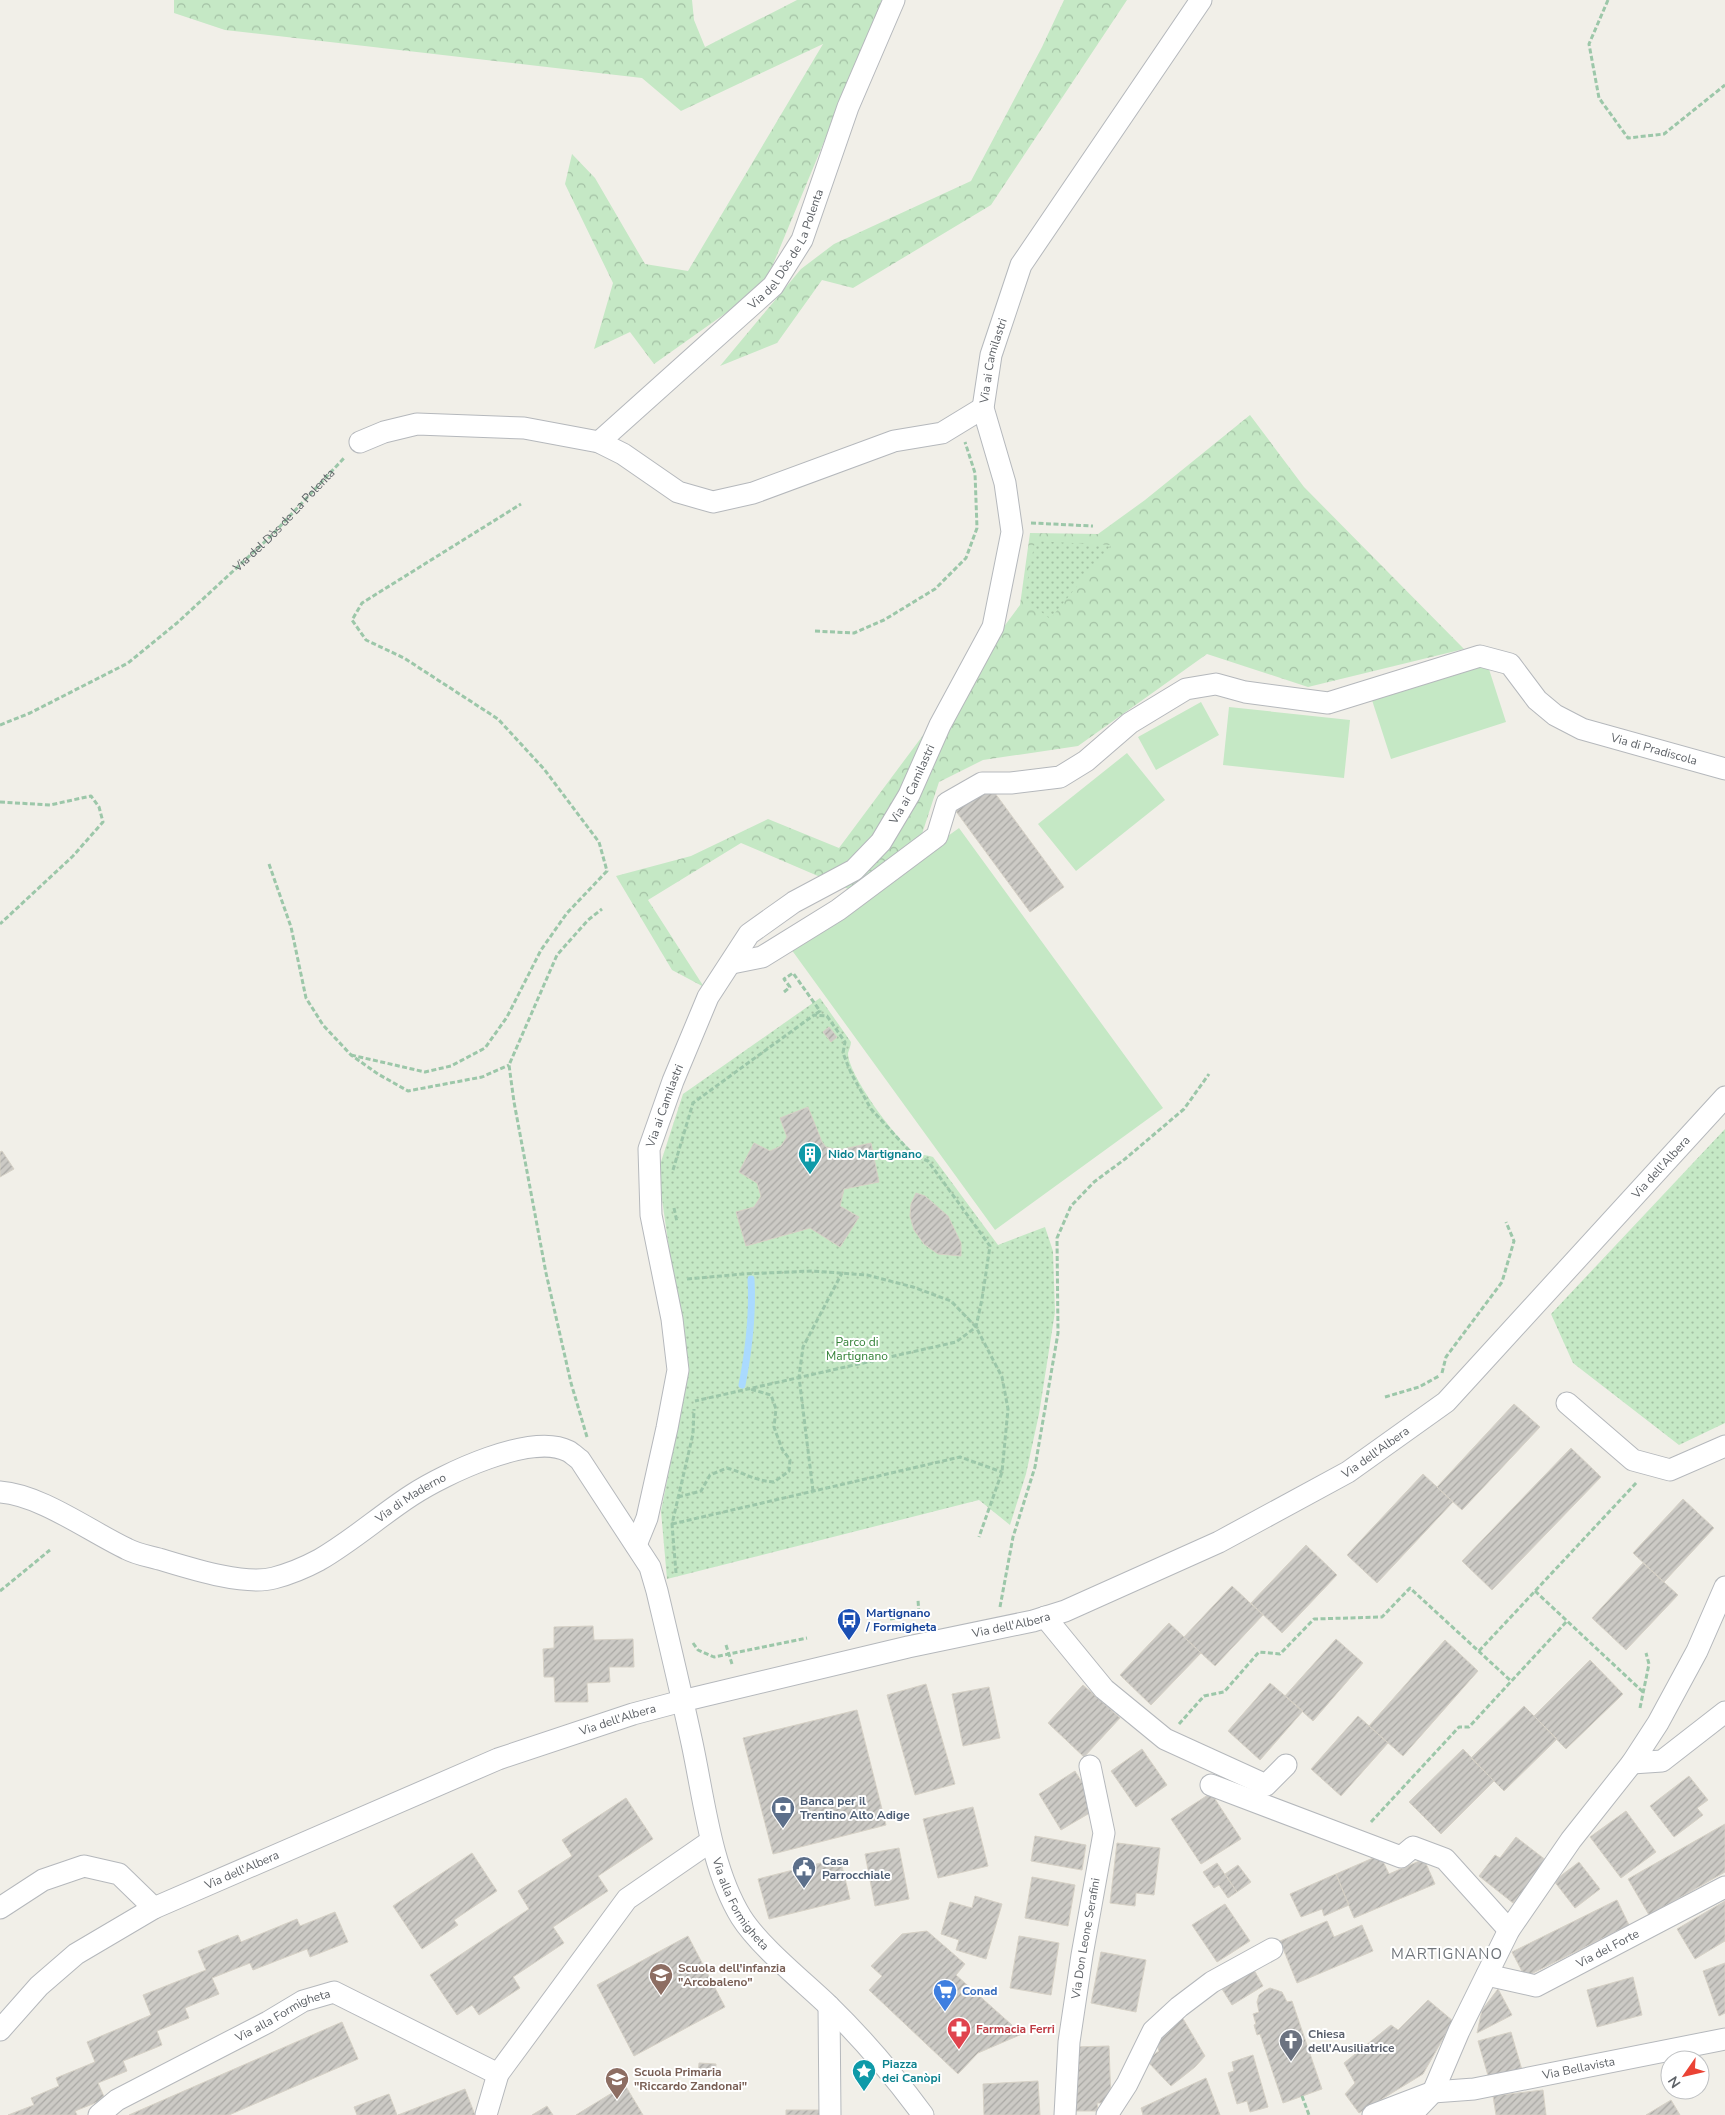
<svg xmlns="http://www.w3.org/2000/svg" width="1725" height="2115" font-family="'Nunito Sans',sans-serif">
	<defs>
		<pattern id="forest-crowns" width="20" height="18" patternUnits="userSpaceOnUse" patternTransform="scale(1.25)"><rect width="20" height="18" fill="#c5e8c5"/><path d="M2 6a3 3 0 1 1 6 0M12 15a3 3 0 1 1 6 0" fill="none" stroke="#a3c0a4"/></pattern>
		<pattern id="park-dots" width="8" height="8" patternUnits="userSpaceOnUse" patternTransform="scale(1.25)"><rect width="8" height="8" fill="#c5e8c5"/><path d="M2 2h.1M6 6h.1" fill="none" stroke="#a3c0a4" stroke-width="1.8" stroke-linecap="round"/></pattern>
		<pattern id="building-hatch" width="6" height="6" patternUnits="userSpaceOnUse" patternTransform="scale(1.25)"><rect width="6" height="6" fill="#cccac5"/><path d="M-1 1l2-2M0 6l6-6M5 7l2-2" fill="none" stroke="#a9a8a4"/></pattern>
	</defs>
	<rect width="100%" height="100%" fill="#f1efe8"/>
	<path fill="#c5e8c5" d="M1486,660L1506,722L1391,759L1371,697Z
		M1201,702L1219,735L1156,770L1138,737Z
		M1229,707L1350,720L1344,778L1223,765Z
		M1127,753L1165,800L1076,871L1038,824Z
		M959,828L1163,1108L995,1230L791,949Z"/>
	<path fill="url(#forest-crowns)" d="M174,0H692L694,20L705,47L797,0H883L764,286L654,364L630,332L594,349L613,283L565,184L572,154L595,178L645,264L688,271L823,44L681,111L642,78L225,30L174,13Z
		M1064,0H1127L991,205L853,288L822,280L777,343L720,366L801,269L834,244L971,181L1042,47Z
		M1250,415L1304,487L1464,649L1308,687L1207,654L1078,746L983,760L939,782L921,837L853,891L741,843L648,900L704,987L672,970L616,876L691,856L768,819L839,848L1020,605L1030,533L1098,534L1145,500Z"/>
	<path fill="url(#park-dots)" d="M1035,541L1111,545L1050,619L1024,598Z
		M820,998L851,1042C851,1045 849,1050 848,1053C848,1075 896,1139 914,1152C919,1155 927,1155 933,1157L998,1245L1045,1227L1053,1251L1055,1312L1039,1414L1026,1474L1010,1525L979,1500L667,1579L661,1511L679,1421L683,1390L679,1319L658,1171L683,1094Z
		M1725,1129V1423L1679,1445L1573,1363L1551,1314Z"/>
	<g fill="none" stroke-linecap="round" stroke-linejoin="round">
		<path stroke="#aadaff" stroke-width="7" d="M742,1385C749,1349 753,1315 751,1279"/>
	</g>
	<path fill="url(#building-hatch)" stroke="#d6d1c6" d="M989,785L1064,887L1030,912L955,810Z
		M829,1027L837,1037L831,1042L823,1032Z
		M808,1107L822,1142L826,1147L839,1150L871,1143L879,1182L844,1189L840,1206L859,1217L840,1247L810,1228L746,1246L736,1212L754,1207L761,1196L757,1183L739,1172L754,1143L770,1151L781,1146L787,1137L780,1118Z
		M2,1151L14,1169L0,1177V1152Z
		M916,1193L925,1196L948,1216L961,1243V1256L938,1254L924,1244L914,1230L910,1216L911,1204Z
		M1514,1404L1540,1427L1462,1510L1437,1487Z
		M1571,1448L1601,1477L1492,1590L1462,1561Z
		M1423,1474L1453,1502L1377,1583L1347,1555Z
		M1683,1499L1714,1528L1664,1582L1633,1553Z
		M1306,1545L1337,1575L1282,1633L1251,1603Z
		M1643,1563L1678,1595L1626,1650L1592,1618Z
		M1232,1586L1263,1615L1215,1666L1184,1637Z
		M1169,1623L1201,1653L1151,1705L1120,1675Z
		M593,1626L594,1640L633,1639L634,1667H609L610,1682L587,1683L588,1702H555L554,1677H544L543,1649L554,1648V1627Z
		M1336,1639L1363,1663L1313,1721L1285,1696Z
		M1445,1640L1478,1671L1403,1756L1369,1726Z
		M1590,1660L1623,1694L1566,1749L1534,1716Z
		M1270,1683L1303,1711L1260,1760L1228,1731Z
		M926,1684L955,1784L915,1795L887,1695Z
		M1083,1685L1120,1718L1084,1757L1048,1723Z
		M989,1687L1000,1738L963,1746L952,1694Z
		M1524,1706L1557,1739L1504,1791L1471,1758Z
		M857,1710L886,1825L773,1854L743,1738Z
		M1358,1716L1388,1743L1341,1796L1311,1769Z
		M1142,1749L1167,1785L1136,1807L1111,1771Z
		M1463,1749L1494,1781L1441,1834L1409,1802Z
		M1075,1771L1098,1808L1061,1830L1039,1794Z
		M1689,1776L1708,1800L1697,1808L1703,1815L1674,1837L1650,1806Z
		M1211,1793L1241,1839L1201,1864L1171,1819Z
		M626,1798L653,1839L598,1876L608,1891L553,1927L564,1943L513,1977L520,1988L479,2015L472,2005L457,2015L430,1975L529,1909L518,1891L572,1856L562,1840Z
		M973,1807L988,1866L938,1878L923,1819Z
		M1626,1811L1656,1852L1621,1878L1590,1837Z
		M1725,1824V1872L1649,1915L1628,1879Z
		M1035,1836L1086,1845L1082,1870L1031,1861Z
		M1516,1837L1547,1861L1513,1903L1479,1876L1495,1855L1500,1858Z
		M1117,1843L1160,1848L1154,1895L1136,1893L1135,1906L1110,1903Z
		M899,1848L909,1899L875,1906L865,1854Z
		M472,1853L497,1891L454,1920L458,1925L422,1949L393,1906Z
		M1380,1855L1389,1874L1424,1859L1435,1884L1354,1918L1336,1874Z
		M840,1858L850,1899L769,1919L758,1879Z
		M1579,1862L1600,1889L1575,1908L1554,1881Z
		M1217,1863L1237,1892L1228,1898L1219,1885L1214,1888L1203,1872Z
		M1238,1865L1251,1882L1237,1892L1225,1874Z
		M1336,1874L1349,1905L1324,1916L1322,1909L1301,1917L1290,1894Z
		M1032,1877L1075,1885L1068,1926L1025,1918Z
		M975,1896L1002,1904L986,1959L956,1950L959,1940L941,1934L950,1902L972,1908Z
		M1617,1900L1629,1925L1525,1977L1512,1952Z
		M1725,1901V1941L1695,1959L1677,1929Z
		M1225,1904L1250,1941L1217,1962L1192,1925Z
		M335,1912L348,1942L310,1957L307,1949L253,1970L250,1963L212,1978L219,1994L185,2008L189,2018L157,2031L162,2045L123,2061L127,2071L98,2083L105,2099L75,2111L77,2115H8L34,2105L31,2098L59,2086L56,2078L95,2062L87,2042L151,2015L143,1995L206,1970L198,1951L238,1935L241,1942L297,1919L300,1926Z
		M1327,1921L1334,1937L1362,1925L1373,1951L1297,1983L1280,1941Z
		M927,1931L965,1964L956,1975L1022,2034L978,2053L958,2074L869,1990L882,1976L871,1966L902,1934Z
		M688,1936L725,2007L634,2056L597,1985Z
		M1019,1936L1059,1943L1051,1995L1010,1988Z
		M1101,1952L1146,1960L1136,2012L1091,2003Z
		M1725,1963V2013L1719,2016L1703,1971Z
		M1254,1970L1263,1986L1232,2005L1222,1989Z
		M1633,1977L1642,2015L1597,2027L1587,1990Z
		M1270,1988L1282,1992L1287,2002L1292,2001L1322,2089L1283,2103L1260,2034L1257,2035L1254,2025L1256,2024L1253,2014L1259,2012L1257,2002L1259,1995L1264,1991Z
		M1498,1989L1512,2015L1477,2033L1482,2010Z
		M1428,2000L1453,2021L1423,2074L1359,2113L1345,2094L1355,2083L1344,2063L1391,2025L1398,2030Z
		M1182,2017L1205,2056L1195,2067L1171,2086L1146,2060L1159,2051L1156,2042Z
		M342,2022L358,2059L229,2115H129Z
		M1511,2032L1522,2070L1489,2079L1478,2041Z
		M1109,2046L1111,2103H1097L1098,2111H1075L1073,2047Z
		M1253,2055L1268,2107L1250,2112L1247,2101L1237,2104L1228,2073L1234,2071L1232,2062Z
		M699,2063L716,2064L715,2077L698,2076Z
		M1206,2078L1220,2115H1143L1141,2108Z
		M1038,2081L1040,2115H984L983,2084Z
		M625,2085L643,2115H576Z
		M465,2089L475,2115H398Z
		M1543,2090L1546,2115H1496L1493,2096Z
		M389,2094L397,2115H357L354,2107Z
		M1671,2100L1680,2115H1646Z
		M547,2106L553,2115H532Z
		M786,2110H820V2115H786Z"/>
	<g fill="none" stroke-linecap="round" stroke-linejoin="round">
		<g stroke="#b5b8bc" stroke-width="23">
			<g id="minor">
				<path d="M360,442L384,432L417,424L524,428L599,442L623,454L678,492L713,502L753,493L894,441L942,433L983,408"/>
				<path id="s2" d="M599,442L773,286L802,240L848,107L894,0"/>
				<path id="s3" d="M732,963L762,957L838,910L937,836L947,803L982,783H1011L1060,777L1086,761L1130,723L1186,689L1216,684L1245,692L1328,703L1480,656L1510,664L1537,700L1555,715L1582,729L1725,769"/>
				<path d="M1567,1403L1633,1460L1670,1470L1725,1446"/>
				<path id="s4" d="M0,1492C41,1495 89,1531 127,1549C136,1554 148,1556 159,1559C189,1568 244,1586 274,1578C289,1574 306,1567 319,1560C352,1541 381,1515 412,1495C444,1474 532,1432 568,1451C572,1453 576,1457 580,1460L650,1567L657,1591C669,1642 681,1692 692,1743C704,1799 711,1868 741,1917C760,1947 803,1981 829,2006C863,2039 895,2077 923,2115"/>
				<path id="s5" d="M636,1545L647,1518L667,1428L678,1370L672,1319L651,1215L649,1149L673,1081L708,997L749,934L794,902L854,870L881,842L909,795L940,725L993,627L1012,532L1005,483L983,408L991,355L1021,265L1201,0"/>
				<path d="M1045,1617L1104,1689L1165,1739L1266,1785L1286,1765"/>
				<path d="M1632,1763L1662,1761L1725,1712"/>
				<path d="M1211,1785L1401,1857L1413,1847L1445,1859L1509,1930"/>
				<path d="M0,1908L43,1880L84,1866L119,1874L154,1908"/>
				<path id="s6" d="M1487,1975L1536,1986L1725,1887"/>
				<path d="M829,2006L830,2115"/>
				<path id="s7" d="M0,2030L39,1986L76,1954L154,1908L498,1759L633,1714L682,1701L908,1647L1033,1621L1065,1611L1219,1542L1348,1472L1446,1402L1725,1097"/>
				<path id="s8" d="M99,2115L117,2100L268,2022L303,2001L334,1992L498,2074"/>
				<path d="M486,2115L498,2074L627,1899L711,1841"/>
				<path id="s9" d="M1065,2115L1069,2042L1082,1955L1104,1833L1090,1766"/>
				<path d="M1107,2115L1127,2084L1153,2031L1179,2007L1212,1982L1272,1949"/>
				<path id="s10" d="M1373,2115L1433,2092L1474,2089L1725,2039"/>
				<path d="M1411,2115L1433,2092L1459,2031L1509,1930L1571,1840L1632,1763L1658,1723L1697,1651L1725,1587"/>
			</g>
		</g>
		<g stroke="#9cc7a9" stroke-width="3" stroke-dasharray="5 2.5" stroke-linecap="butt">
			<path d="M1608,0L1589,44L1599,98L1628,138L1664,134L1725,85"/>
			<path d="M1031,523L1093,526"/>
			<path d="M815,631L854,633L884,620L935,589L966,558L977,528L975,473L965,442"/>
			<path id="s1" d="M0,725L30,713L128,663L177,623L271,536L345,457"/>
			<path d="M0,802L50,805L91,796L99,807L103,822L73,856L0,924"/>
			<path d="M269,864L291,927L306,998L323,1025L351,1055L378,1074L408,1091L482,1077L509,1065"/>
			<path d="M784,992L790,987L784,979L793,973L820,1011L814,1015"/>
			<path d="M351,1055L425,1072L451,1066L485,1048L507,1017L541,950L567,913L607,871L599,842L544,769L498,719L404,658L366,640L352,620L362,603L521,504"/>
			<path d="M673,1170L693,1103L814,1015L827,1016L845,1042L843,1053L851,1073L871,1109L913,1155L928,1161L990,1246L982,1299L976,1327L956,1342L695,1401"/>
			<path d="M674,1208L677,1222"/>
			<path d="M687,1279L743,1274L812,1271L867,1275L913,1287L951,1301L976,1327L1002,1377L1008,1409L1002,1472L979,1537"/>
			<path d="M1442,1373L1446,1357L1502,1282L1514,1241L1506,1222"/>
			<path d="M1385,1397L1419,1387L1439,1376"/>
			<path d="M587,1437L571,1383L546,1273L514,1102L509,1065L557,955L588,920L602,909"/>
			<path d="M813,1491L799,1377L803,1347L842,1273"/>
			<path d="M678,1497L701,1491L710,1475L727,1468C744,1473 756,1481 774,1482L789,1471L790,1460L782,1449L774,1427L776,1409L771,1395L750,1389"/>
			<path d="M672,1524L960,1457L1002,1472"/>
			<path d="M676,1573L672,1524L693,1434L694,1409"/>
			<path d="M0,1591L50,1550"/>
			<path d="M1535,1591L1643,1692"/>
			<path d="M1000,1607L1013,1537L1035,1467L1058,1333L1057,1238L1071,1206L1094,1182L1125,1159L1184,1109L1209,1074"/>
			<path d="M890,1619L919,1614L918,1600"/>
			<path d="M693,1643L698,1650L714,1657L807,1638"/>
			<path d="M726,1645L732,1664"/>
			<path d="M1479,1651L1637,1482"/>
			<path d="M1640,1708L1649,1664L1646,1653"/>
			<path d="M1179,1724L1204,1696L1224,1692L1259,1652L1280,1654L1314,1619L1382,1617L1410,1588L1511,1681"/>
			<path d="M1371,1822L1459,1727H1469L1567,1621"/>
			<path d="M1302,2096L1309,2115"/>
		</g>
		<use href="#minor" stroke="#fff" stroke-width="21"/>
	</g>
	<defs>
		<g id="building-pin" transform="scale(1.25)"><path d="M0 17L-7.5 6A9.5 9.5 0 1 1 7.5 6Z" fill="#0f9aa8" stroke="#fff"/><path d="M-4-6H4V6H1V3H-1V6H-4ZM-2.5-4.3h1.7v1.8h-1.7ZM.8-4.3h1.7v1.8H.8ZM-2.5-1h1.7V.8h-1.7ZM.8-1h1.7V.8H.8Z" fill="#fff"/></g>
		<g id="bus-pin" transform="scale(1.25)"><path d="M0 17L-7.5 6A9.5 9.5 0 1 1 7.5 6Z" fill="#1a4fb4" stroke="#fff"/><path d="M-5-6H5V4H4V6H2V4H-2V6H-4V4H-5ZM-3.5-4V0h7V-4ZM-3.5 1.2v1.5H-2V1.2ZM2 1.2v1.5H3.5V1.2Z" fill="#fff"/></g>
		<g id="bank-pin" transform="scale(1.25)"><path d="M0 17L-7.5 6A9.5 9.5 0 1 1 7.5 6Z" fill="#5c6f8a" stroke="#fff"/><path d="M-6-4H6V4H-6ZM0-2.3a2.3 2.3 0 1 0 0 4.6a2.3 2.3 0 1 0 0-4.6Z" fill="#fff"/></g>
		<g id="civic-pin" transform="scale(1.25)"><path d="M0 17L-7.5 6A9.5 9.5 0 1 1 7.5 6Z" fill="#5c6f8a" stroke="#fff"/><path d="M-.6-6.5H3V-4.5H.6V-3L4-1V1h2V6H-6V1h2V-1L-.6-3ZM-1.2 2.5V6h2.4V2.5Z" fill="#fff"/></g>
		<g id="school-pin" transform="scale(1.25)"><path d="M0 17L-7.5 6A9.5 9.5 0 1 1 7.5 6Z" fill="#8d6e63" stroke="#fff"/><path d="M0-5L7-2L0 1L-7-2ZM-4 1L0 2.5L4 1V4Q0 6-4 4Z" fill="#fff"/></g>
		<g id="supermarket-pin" transform="scale(1.25)"><path d="M0 17L-7.5 6A9.5 9.5 0 1 1 7.5 6Z" fill="#3f7fe0" stroke="#fff"/><path d="M-6-5.5h2.5l.6 2H6L4.5 2H-2.5L-4.4-4H-6ZM-1.5 3.2a1.3 1.3 0 1 0 .1 0ZM3 3.2a1.3 1.3 0 1 0 .1 0Z" fill="#fff"/></g>
		<g id="pharmacy-pin" transform="scale(1.25)"><path d="M0 17L-7.5 6A9.5 9.5 0 1 1 7.5 6Z" fill="#e0444e" stroke="#fff"/><path d="M-2-6h4v4h4v4h-4v4h-4v-4h-4v-4h4Z" fill="#fff"/></g>
		<g id="church-pin" transform="scale(1.25)"><path d="M0 17L-7.5 6A9.5 9.5 0 1 1 7.5 6Z" fill="#6b7280" stroke="#fff"/><path d="M-1.2-6h2.4v3.5h3.3v2.4h-3.3V6h-2.4V-.1h-3.3v-2.4h3.3Z" fill="#fff"/></g>
		<g id="sight-pin" transform="scale(1.25)"><path d="M0 17L-7.5 6A9.5 9.5 0 1 1 7.5 6Z" fill="#0f9aa8" stroke="#fff"/><path d="M0-6L1.8-2.2L6-1.7L2.9 1.2L3.7 5.4L0 3.3L-3.7 5.4L-2.9 1.2L-6-1.7L-1.8-2.2Z" fill="#fff"/></g>
	</defs>
	<g fill-rule="evenodd">
		<use href="#building-pin" x="810" y="1154"/>
		<use href="#bus-pin" x="849" y="1620"/>
		<use href="#bank-pin" x="783" y="1808"/>
		<use href="#civic-pin" x="804" y="1868"/>
		<use href="#school-pin" x="661" y="1975"/>
		<use href="#supermarket-pin" x="945" y="1991"/>
		<use href="#pharmacy-pin" x="959" y="2029"/>
		<use href="#church-pin" x="1291" y="2041"/>
		<use href="#sight-pin" x="864" y="2071"/>
		<use href="#school-pin" x="617" y="2079"/>
	</g>
	<g text-anchor="middle" stroke-width="4" stroke-linejoin="round" paint-order="stroke">
		<g font-size="12" fill="#5f6368" stroke="#fff">
			<text dy="4" stroke="none"><textPath href="#s2" startOffset="272">Via del Dòs de La Polenta</textPath></text>
			<text dy="4" stroke="none"><textPath href="#s5" startOffset="1320">Via ai Camilastri</textPath></text>
			<text dy="4" stroke="none"><textPath href="#s1" startOffset="354">Via del Dòs de La Polenta</textPath></text>
			<text dy="4" stroke="none"><textPath href="#s3" startOffset="1059">Via di Pradiscola</textPath></text>
			<text dy="4" stroke="none"><textPath href="#s5" startOffset="870">Via ai Camilastri</textPath></text>
			<text dy="4" stroke="none"><textPath href="#s5" startOffset="450">Via ai Camilastri</textPath></text>
			<text dy="4" stroke="none"><textPath href="#s7" startOffset="1914">Via dell'Albera</textPath></text>
			<text dy="4" stroke="none"><textPath href="#s7" startOffset="1509">Via dell'Albera</textPath></text>
			<text dy="4" stroke="none"><textPath href="#s4" startOffset="451">Via di Maderno</textPath></text>
			<text dy="4" stroke="none"><textPath href="#s7" startOffset="1104">Via dell'Albera</textPath></text>
			<text dy="4" stroke="none"><textPath href="#s7" startOffset="699">Via dell'Albera</textPath></text>
			<text dy="4" stroke="none"><textPath href="#s7" startOffset="294">Via dell'Albera</textPath></text>
			<text dy="4" stroke="none"><textPath href="#s4" startOffset="1114">Via alla Formigheta</textPath></text>
			<text dy="4" stroke="none"><textPath href="#s9" startOffset="178">Via Don Leone Serafini</textPath></text>
			<text dy="4" stroke="none"><textPath href="#s6" startOffset="131">Via del Forte</textPath></text>
			<text dy="4" stroke="none"><textPath href="#s8" startOffset="210">Via alla Formigheta</textPath></text>
			<text dy="4" stroke="none"><textPath href="#s10" startOffset="212">Via Bellavista</textPath></text>
		</g>
		<g font-size="12" font-weight="bold" fill="#0d838f" stroke="#fff" text-anchor="start">
			<text x="828" y="1158">Nido Martignano</text>
			<text x="882" y="2068">Piazza<tspan x="882" dy="14">dei Canòpi</tspan></text>
		</g>
		<g font-size="12" fill="#348238" stroke="#fff">
			<text x="857" y="1346">Parco di<tspan x="857" dy="14">Martignano</tspan></text>
		</g>
		<g font-size="12" font-weight="bold" fill="#164399" stroke="#fff" text-anchor="start">
			<text x="866" y="1617">Martignano<tspan x="866" dy="14">/ Formigheta</tspan></text>
		</g>
		<g font-size="12" font-weight="bold" fill="#4e5e75" stroke="#fff" text-anchor="start">
			<text x="800" y="1805">Banca per il<tspan x="800" dy="14">Trentino Alto Adige</tspan></text>
			<text x="822" y="1865">Casa<tspan x="822" dy="14">Parrocchiale</tspan></text>
		</g>
		<g font-size="12" font-weight="bold" fill="#785e54" stroke="#fff" text-anchor="start">
			<text x="678" y="1972">Scuola dell'infanzia<tspan x="678" dy="14">"Arcobaleno"</tspan></text>
			<text x="634" y="2076">Scuola Primaria<tspan x="634" dy="14">"Riccardo Zandonai"</tspan></text>
		</g>
		<g font-size="12" font-weight="bold" fill="#366cbe" stroke="#fff" text-anchor="start">
			<text x="962" y="1995">Conad</text>
		</g>
		<g font-size="12" font-weight="bold" fill="#be3a42" stroke="#fff" text-anchor="start">
			<text x="976" y="2033">Farmacia Ferri</text>
		</g>
		<g font-size="12" font-weight="bold" fill="#5b616d" stroke="#fff" text-anchor="start">
			<text x="1308" y="2038">Chiesa<tspan x="1308" dy="14">dell'Ausiliatrice</tspan></text>
		</g>
		<g font-size="15" letter-spacing="1" fill="#70757a" stroke="#fff">
			<text x="1447" y="1959">MARTIGNANO</text>
		</g>
	</g>
	<g transform="translate(1685 2075) rotate(236)"><circle r="24" fill="#ffffff" stroke="#bfc1c3"/>
	<path d="M0-4L9 19L0 12L-9 19Z" fill="#ea4335"/>
	<text y="-8" font-size="14" font-weight="bold" text-anchor="middle" fill="#5f6368">N</text>
	</g>
</svg>
